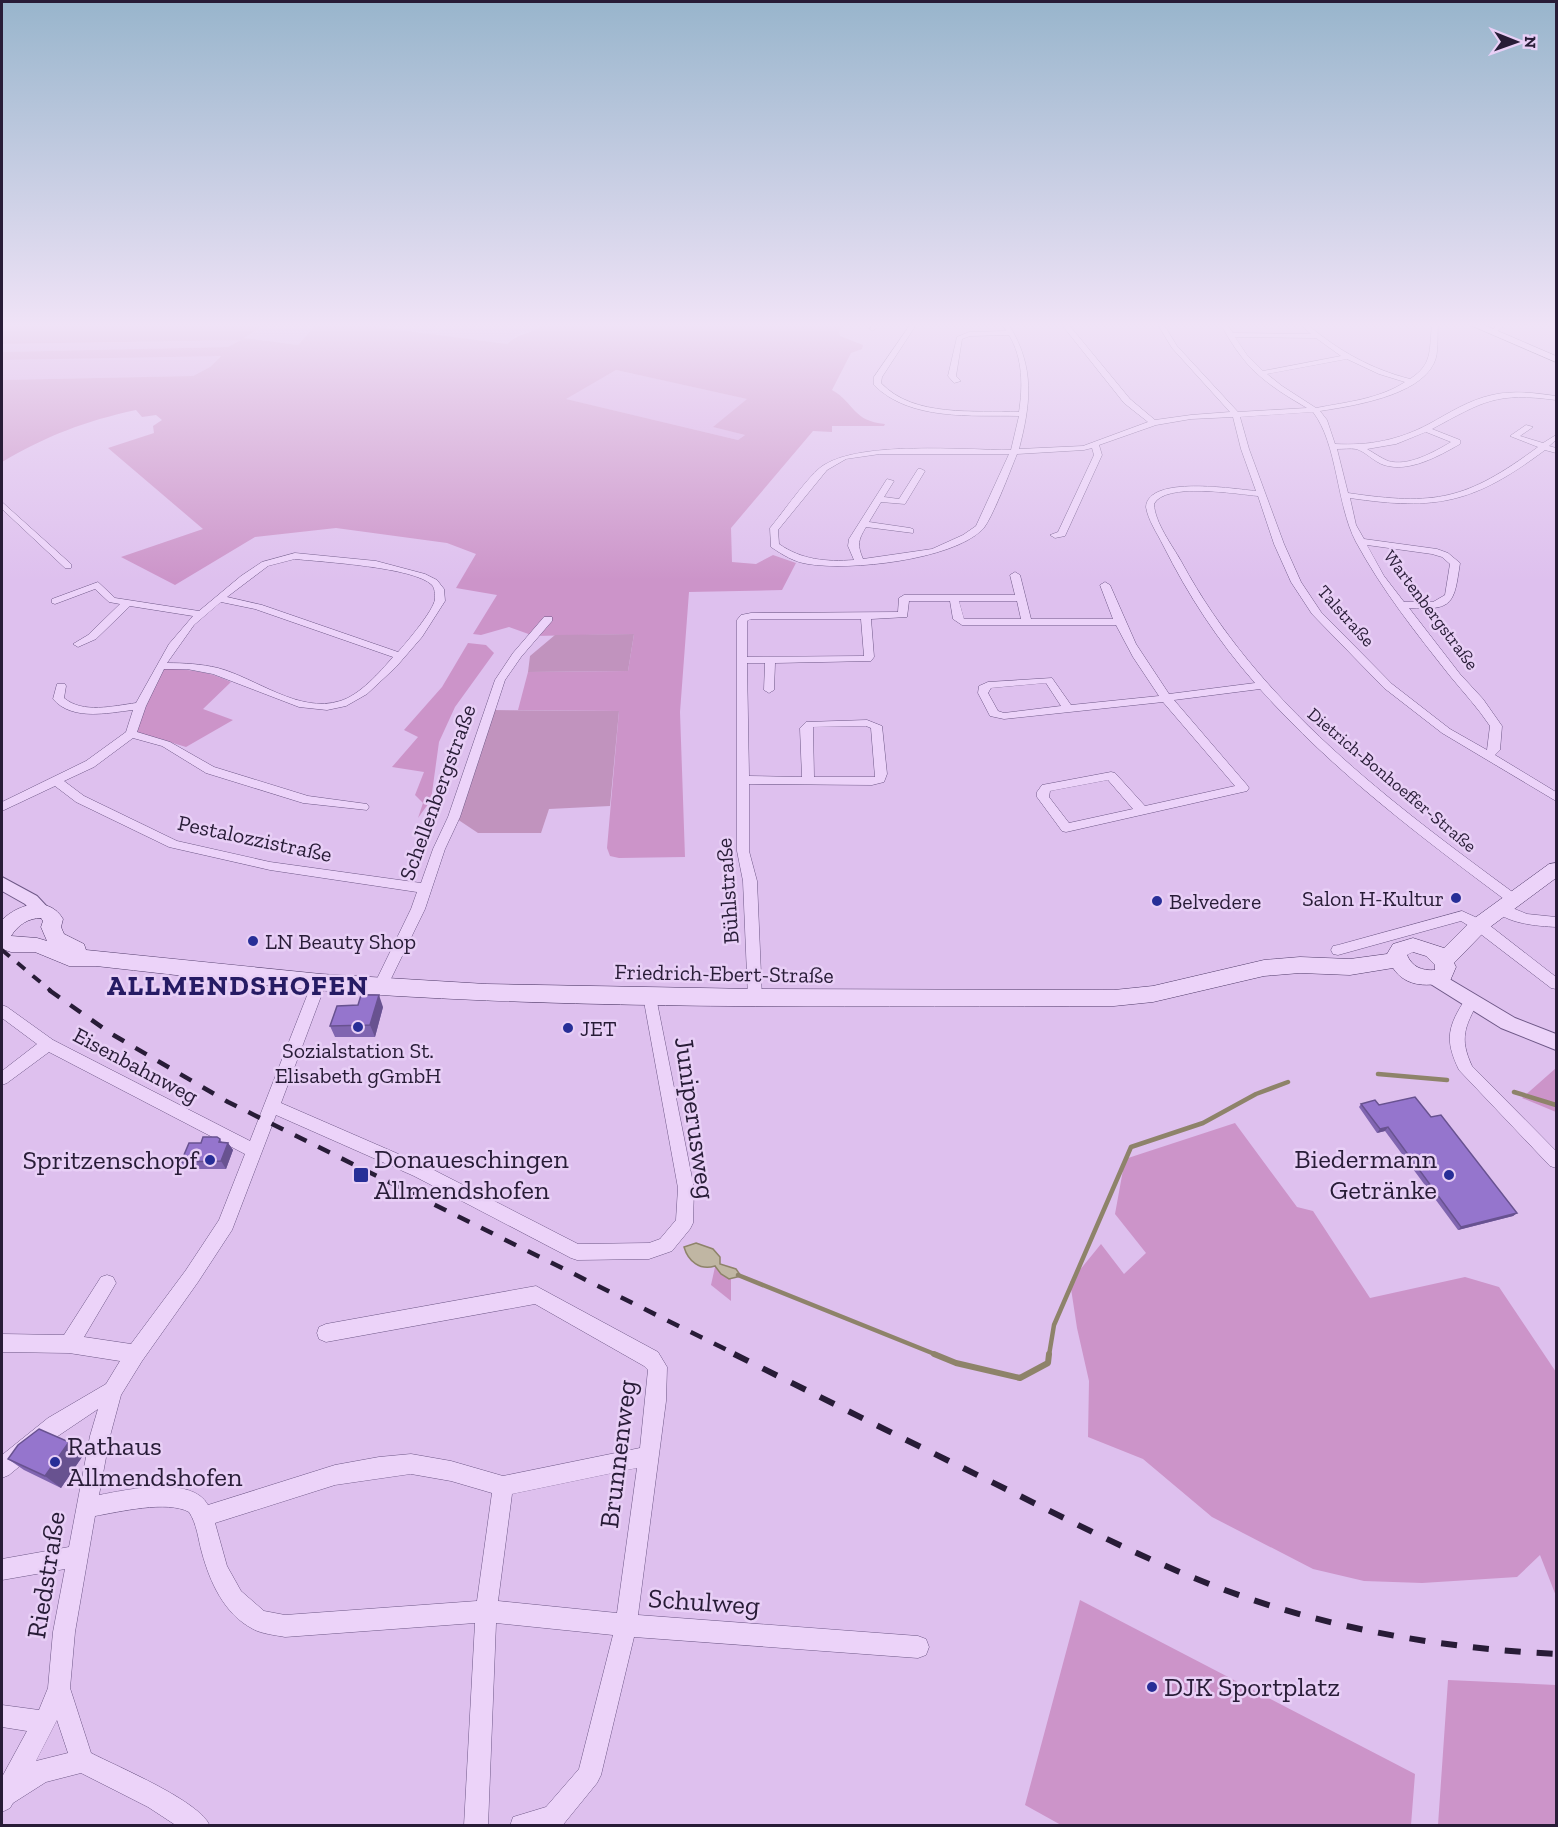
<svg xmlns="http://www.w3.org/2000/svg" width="1558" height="1827" font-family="'Zilla Slab',serif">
	<rect width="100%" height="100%" fill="#dec0ee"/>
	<path fill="#d8ade4" d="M263,325H316L298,345L243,338Z
		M361,325H443L434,333L449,325H544L537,330L518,334L507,344L359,326Z
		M241,340L228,347L2,352V344Z
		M221,355L210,367L193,376L2,380V360Z
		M616,370L748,399L714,427L745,435L738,440L565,399Z"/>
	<path fill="#cc94c9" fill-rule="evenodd" d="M2,325H263L244,338L298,345L316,325H361L507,344C520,332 531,334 544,325H844L839,331L840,336L863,345L862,349L851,353L832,390C855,403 852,421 885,424L884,426H832V432L813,431L731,528L732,562L756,564L773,555L796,563L782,590L689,592L680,712L685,857L619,858L610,856L607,848L619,711L518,710L528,672L628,671L634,634L534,636L509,627L481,635L473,634L497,595L456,588L476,554L447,543L336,528L255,537L175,585L121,557L203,529L108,448L154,433L153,426L162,420L156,415L142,417L136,410C85,421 46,436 2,462V380L193,376L210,367L221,356L2,360V352L228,347L241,340L2,344ZM616,370L747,399L713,427L745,435L738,440L566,399Z
		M468,643L486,645L494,653L455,707L439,742L431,800L418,818L423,803L415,795L424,772L392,767L418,737L404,730L442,687Z
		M163,669C188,669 208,671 231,682L203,709L233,720L186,747L136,732L144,706Z
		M1556,1068V1112L1522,1098Z
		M1235,1123L1297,1207L1313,1211L1370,1298L1465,1277L1499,1287L1556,1372V1596L1540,1555L1517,1577L1422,1583L1364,1581L1313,1569L1212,1517L1143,1459L1088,1437L1089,1381L1077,1328L1070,1282L1101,1244L1124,1274L1146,1253L1115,1214L1125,1159Z
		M715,1267L731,1274V1301L711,1285Z
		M1080,1600L1415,1774L1411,1825H1061L1025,1805Z
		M1448,1680L1556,1685V1825H1438Z"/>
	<path fill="#c193be" d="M634,634L628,671L528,672L530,656L555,635Z
		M491,710L619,711L610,806L549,809L541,833H478L457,819Z"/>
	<path fill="#c0b6a3" stroke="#8e836a" stroke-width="1.5" d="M696,1243L713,1249L720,1257V1264L736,1269L741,1276L729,1279L721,1274L715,1266C700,1271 688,1261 684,1247Z"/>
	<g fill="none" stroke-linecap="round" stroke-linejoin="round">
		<path stroke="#8e836a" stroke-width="4.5" d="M1378,1074L1447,1080
			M1514,1092L1556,1105
			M738,1275L937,1355
			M1049,1355L1054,1325L1131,1147L1203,1123L1256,1094L1288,1082"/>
		<path stroke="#8e836a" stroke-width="6" d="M934,1354L956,1363L1020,1378L1048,1363L1049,1354"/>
		<g stroke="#6e5887" stroke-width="1">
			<path id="minor" d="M872,325H879L873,331L870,329Z
				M910,325H916L882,377L881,383C914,418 975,410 1019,412C1023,386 1023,358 1009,335L970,336L962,339L956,376L961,381L954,383L948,376L957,337L969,332L1006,331L1003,325H1009C1035,367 1031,403 1019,449L1083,446L1148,422L1124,403L1062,325H1069L1130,399L1155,420L1191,415L1230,412L1172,348L1158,325H1164L1177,346L1238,412L1307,408C1283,394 1258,379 1241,356C1233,346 1227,335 1221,325H1227L1233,333L1311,334L1301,325H1308C1339,351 1371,369 1410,379C1433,364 1429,351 1432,325H1438C1437,336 1439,353 1434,363C1419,396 1352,406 1320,411L1327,420L1335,444C1369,446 1399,440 1429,424C1449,413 1469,400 1492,395C1513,390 1535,393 1556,396V400C1496,392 1484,401 1432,429L1460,440V444C1439,456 1409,473 1384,465C1374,462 1365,451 1356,449C1350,448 1343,449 1337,449L1348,493C1436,506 1466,500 1538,447L1510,436L1526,425L1533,427L1520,436L1543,443L1556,435V440L1549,446L1556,448V453L1545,450C1474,503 1437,511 1350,498L1356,525L1364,539L1437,549L1448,553L1460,563C1454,603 1454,611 1409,608L1460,674L1483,699L1502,726L1500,750L1495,755L1556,792V801L1442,733L1384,688L1312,614L1291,582L1274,544L1258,496C1236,494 1165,482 1154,504C1155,523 1172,545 1181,561C1258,704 1390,802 1518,896L1520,899L1518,902H1508C1421,837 1333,771 1260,689L1174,700L1247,785L1249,788L1247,791L1066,832L1062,831L1037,797V792L1042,785L1111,772L1115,773L1145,806L1235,786L1163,702L1004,719L990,716L978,693L979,686L988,682L1052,678L1071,705L1159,696L1133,657L1116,625H962L953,619L950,601H909L907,617L871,619L874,657L871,661L775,663L774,690L769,693L764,690L765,663H747L749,776L802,777L800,728L806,722L867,720L882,726L887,774L884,782L872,785L749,784V851L757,881L762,998L760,1002H750L748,998L743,881L737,851V620L741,615L751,613L898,612L899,598L904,595H1015L1010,575L1015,572L1020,575L1031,619H1113L1100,585L1105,582L1110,585L1136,644L1169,694L1255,683C1218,641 1188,595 1163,545C1157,533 1148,520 1146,507C1148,475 1234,489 1256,491L1241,449L1233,417L1191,419L1156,425L1099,445L1102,455L1065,536L1055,538L1050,535L1058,532L1094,455L1092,448L1084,450L1017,454C1011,469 991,522 982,530C951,560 850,571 808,564C794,562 783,555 771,547L770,528C782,514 810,473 824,465C862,441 963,450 1011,450L1019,416C971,415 910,421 874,385V377ZM1235,337L1316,338L1341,356L1263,371L1247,355ZM1347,359L1379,374L1405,382C1379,399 1347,402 1316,408L1282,386L1267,374ZM1313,412C1338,444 1336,504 1356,542C1382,590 1416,633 1450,676C1464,693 1478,708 1490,726L1487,750L1450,729L1392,684L1321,612L1301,582L1284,544L1249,449L1240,417ZM1426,432L1451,442C1434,452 1408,467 1388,461C1381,458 1374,453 1367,449L1396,444ZM880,454H1009L976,526L963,535L932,549L863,559C857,545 858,540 866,527L913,533V529L910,528L869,522L881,502L905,504L925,471L921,469H918L899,499L884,497L894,481L887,479L849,539L848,546L854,560C826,562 802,560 779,544L778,530L827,470L846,459ZM1367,545L1432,554L1442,557L1450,564L1445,595L1433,602H1404L1384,576ZM959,601H1017L1021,619H964ZM751,619H861L864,656L747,657V621ZM1046,683L1061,706L1004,713L998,711L988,693L991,688ZM866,726L871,728L875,777H814L813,727ZM1108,780L1133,809L1069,823L1049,797L1050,791Z
				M1498,325H1505L1495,333H1491V331Z
				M2,502L71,564V568H65L2,509Z
				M295,553L376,561L425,574L437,580L444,589L445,601L422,637L396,667L367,694L346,706L327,710L299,707L213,674L187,669H164L146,706L137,732L170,742L214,767L308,796L367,804L369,807L367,810L303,803L206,773L162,746L133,738L94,767L64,781L84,796L177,841L270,862L421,883L433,849L448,817L495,680L513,653L544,617H552V621L521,657L505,680L460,817L445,849L425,909L387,987L385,991H375L373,987L411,909L417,892L270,870L169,847L76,802L55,786L2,811V802L86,761L126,732L133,710C107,713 72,721 53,699L57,684H65L66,686L64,698C83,714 113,706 136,703L169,644L193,616L130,606L96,639L78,647L73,644L88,635L120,604L109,602L95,589L55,604L52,603V599L98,582L115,598L199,611L241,576L262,562ZM295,559C323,562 414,567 432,585C435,589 435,594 435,599C434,610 407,642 398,652L262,605L227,597L268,566ZM221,602L255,609L393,657C380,672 360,695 340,701C299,714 256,678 218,668C201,664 184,663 167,663L194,625Z
				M1500,903L1527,914L1556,917V927C1538,926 1505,924 1493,908Z
				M1462,911L1484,921L1556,977V989L1551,988L1474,929L1461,921L1338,955L1333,954L1331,950L1333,946L1338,945Z
				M319,978L324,979L326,983L281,1103L426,1166L578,1244L649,1243L660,1239L676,1220L678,1188L643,996L645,992H655L694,1188L693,1223L690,1229L672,1251L649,1259L577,1260L571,1258L414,1176L276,1115L232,1230L198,1282L142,1361L121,1395L110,1436L99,1495C126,1490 192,1475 208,1505L335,1465L379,1457L411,1454L451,1461L503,1476L640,1448L648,1370L644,1366L535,1304L326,1342L319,1339L317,1333L319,1327L326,1324L536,1286L658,1352L667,1367L666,1401L638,1615L918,1636L926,1639L929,1647L926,1655L918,1658L634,1637L601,1775L597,1783L562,1826H510L513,1817L546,1807L579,1769L613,1635L496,1623L488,1826H464L475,1623L285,1637C275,1635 262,1634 253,1629C224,1614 210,1582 202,1553C198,1539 197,1524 189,1512C167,1500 119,1512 95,1516L75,1632L70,1688L91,1753C118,1767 200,1801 210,1826H177L148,1807L81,1773L46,1782L13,1803L10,1808L2,1812V1777L27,1731L2,1727V1705L39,1710L48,1688L53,1632L65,1569L2,1580V1559L69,1547L90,1436L98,1409L49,1442L9,1475L2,1478V1455L48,1418L106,1384L120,1361L69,1353L2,1352V1334L64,1335L101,1277L107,1275L113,1277L116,1283L84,1337L131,1344L186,1270L219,1220L245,1154L49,1052L7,1083L2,1085V1071L37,1044L2,1018V1005L7,1007L53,1040L250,1141L312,983L314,979ZM637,1468L617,1613L498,1601L512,1494ZM411,1474L451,1481L492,1493L477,1601L285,1615L264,1611L241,1591L227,1566L215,1523L335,1485ZM57,1720L68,1753L36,1761Z
				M1471,996L1476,998L1478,1002C1465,1027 1459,1038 1472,1066L1556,1151V1168L1550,1166L1459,1070C1444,1039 1448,1026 1466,998Z"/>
		</g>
		<g stroke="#6e5887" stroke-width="2">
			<path id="tertiary" d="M2,877L37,896L52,912L49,917L43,918L37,917L25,904L2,891Z
				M1436,971L1515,1018L1556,1034V1050L1501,1028L1429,983L1426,978L1429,973Z"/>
		</g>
		<g stroke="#503b69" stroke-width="1">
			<path id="secondary" d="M1470,325H1484L1556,356V362Z
				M1556,863V878L1486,930L1454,963L1456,967L1450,981C1430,987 1406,988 1393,968L1350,975L1300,973L1264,976L1153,1002L1114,1006C875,1006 635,1010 397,996C296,990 196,977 96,966H69L35,952H11L2,949V920C18,904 49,895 63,919L61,927L64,934L84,944L86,950L321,974L486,984L755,989L1114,990L1153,986L1264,960L1300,957L1350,959L1387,954L1393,944L1413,938L1444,948L1472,920L1549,864ZM41,918L43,921L41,927L47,941L37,938L11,936C18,925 28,918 41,918ZM1413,952L1426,956L1435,965V970C1422,971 1412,967 1407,955Z"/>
		</g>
		<use href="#minor" fill="#ecd3f9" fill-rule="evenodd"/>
		<use href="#tertiary" fill="#ecd3f9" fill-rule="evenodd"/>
		<use href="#secondary" fill="#ecd3f9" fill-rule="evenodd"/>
		<path stroke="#281c37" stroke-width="4" stroke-dasharray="10 10" stroke-linecap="butt" d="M2,950L51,991"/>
		<path stroke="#281c37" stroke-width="4.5" stroke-dasharray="13 13" stroke-linecap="butt" d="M49,990L110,1033L228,1102L737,1355"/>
		<path stroke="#281c37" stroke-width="6" stroke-dasharray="16 16" stroke-linecap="butt" d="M734,1354C826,1400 918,1446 1010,1491C1096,1534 1183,1579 1275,1607C1367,1635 1460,1649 1556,1654"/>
	</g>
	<path fill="#8065b0" d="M383,1007L375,1037H335L330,1026Z
		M1361,1104L1379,1105L1431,1117L1517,1213L1513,1216L1458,1230L1385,1131L1377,1133L1359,1107Z
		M220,1139L222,1143H228L233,1150L226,1169H186L181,1162L201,1143Z
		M84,1454L61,1488L24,1470L8,1459Z"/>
	<path fill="#685290" d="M379,995L383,1007L375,1037L370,1025Z
		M1388,1127L1385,1131L1377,1133L1380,1129Z
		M228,1143L233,1150L226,1169L221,1161Z
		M1517,1213L1513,1216L1458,1230L1461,1227Z
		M69,1442L84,1454L61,1488L45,1476Z"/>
	<path fill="#9575cd" stroke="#685290" stroke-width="1.5" d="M361,995H379L370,1025L330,1026L337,1006L358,1005Z
		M1415,1097L1431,1117L1441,1115L1517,1213L1461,1227L1388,1127L1380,1129L1361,1104L1375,1100L1379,1105Z
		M203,1137H217L220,1139L219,1142L228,1143L221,1161L181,1162L189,1143H201Z
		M39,1429L69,1442L45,1476L8,1459L18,1445Z"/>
	<linearGradient id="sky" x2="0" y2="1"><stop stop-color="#98b5cc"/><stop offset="0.56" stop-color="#f0e3f7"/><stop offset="1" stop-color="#f0e3f7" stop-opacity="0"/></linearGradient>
	<rect width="1558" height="581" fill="url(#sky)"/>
	<g fill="#272e97" stroke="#e8cff6" stroke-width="2">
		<circle cx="1456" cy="898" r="6"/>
		<circle cx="1157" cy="901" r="6"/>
		<circle cx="253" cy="941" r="6"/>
		<circle cx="358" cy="1027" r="6"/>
		<circle cx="568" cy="1028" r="6"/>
		<circle cx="210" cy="1160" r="6"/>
		<rect x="353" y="1167" width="16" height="16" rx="3"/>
		<circle cx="1449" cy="1175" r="6"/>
		<circle cx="55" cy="1462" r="6"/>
		<circle cx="1152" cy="1687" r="6"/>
	</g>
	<g text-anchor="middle" stroke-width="5" stroke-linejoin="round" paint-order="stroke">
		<g font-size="18" fill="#281c37" stroke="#e8cff6">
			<text transform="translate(1431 610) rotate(53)" y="6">Wartenbergstraße</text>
			<text transform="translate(1346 616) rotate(48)" y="6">Talstraße</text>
			<text transform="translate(1392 780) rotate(40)" y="6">Dietrich-Bonhoeffer-Straße</text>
		</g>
		<g font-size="22" fill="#281c37" stroke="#e8cff6">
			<text transform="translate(437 792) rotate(-70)" y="8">Schellenbergstraße</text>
			<text transform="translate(255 838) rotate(12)" y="8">Pestalozzistraße</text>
			<text transform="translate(727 891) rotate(-94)" y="8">Bühlstraße</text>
			<text transform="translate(724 973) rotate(1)" y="8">Friedrich-Ebert-Straße</text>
			<text transform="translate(136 1065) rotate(28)" y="8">Eisenbahnweg</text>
		</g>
		<g font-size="22" fill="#281c37" stroke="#e8cff6" text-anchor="start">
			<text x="1444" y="906" text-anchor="end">Salon H-Kultur</text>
			<text x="1169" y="909">Belvedere</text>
			<text x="265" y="949">LN Beauty Shop</text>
			<text x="580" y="1036">JET</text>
			<text x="358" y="1058" text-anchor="middle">Sozialstation St.<tspan x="358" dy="25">Elisabeth gGmbH</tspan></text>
		</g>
		<g font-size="27" fill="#281c37" stroke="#e8cff6">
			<text transform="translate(695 1118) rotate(82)" y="9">Juniperusweg</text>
			<text transform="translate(618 1454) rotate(-83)" y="9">Brunnenweg</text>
			<text transform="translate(46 1575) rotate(-81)" y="9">Riedstraße</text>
			<text transform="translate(704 1602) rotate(4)" y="9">Schulweg</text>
		</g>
		<g font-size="27" fill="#281c37" stroke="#e8cff6" text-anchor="start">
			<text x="374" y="1168">Donaueschingen<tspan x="374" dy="31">Allmendshofen</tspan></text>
			<text x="1437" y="1168" text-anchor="end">Biedermann<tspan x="1437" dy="31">Getränke</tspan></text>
			<text x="198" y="1169" text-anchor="end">Spritzenschopf</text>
			<text x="67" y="1455">Rathaus<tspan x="67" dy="31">Allmendshofen</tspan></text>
			<text x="1164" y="1696">DJK Sportplatz</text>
		</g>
		<g font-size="28" font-weight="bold" letter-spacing="1.5" fill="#261b64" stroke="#e8cff6">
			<text x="238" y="995">ALLMENDSHOFEN</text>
		</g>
	</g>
	<rect width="1558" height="1827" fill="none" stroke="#281c37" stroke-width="6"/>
	<g transform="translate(1516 42) rotate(91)" stroke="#e8cff6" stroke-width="4.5" paint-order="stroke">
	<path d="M0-4.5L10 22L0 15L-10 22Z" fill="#281c37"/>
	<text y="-9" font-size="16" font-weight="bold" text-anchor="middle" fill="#281c37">N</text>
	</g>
</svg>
